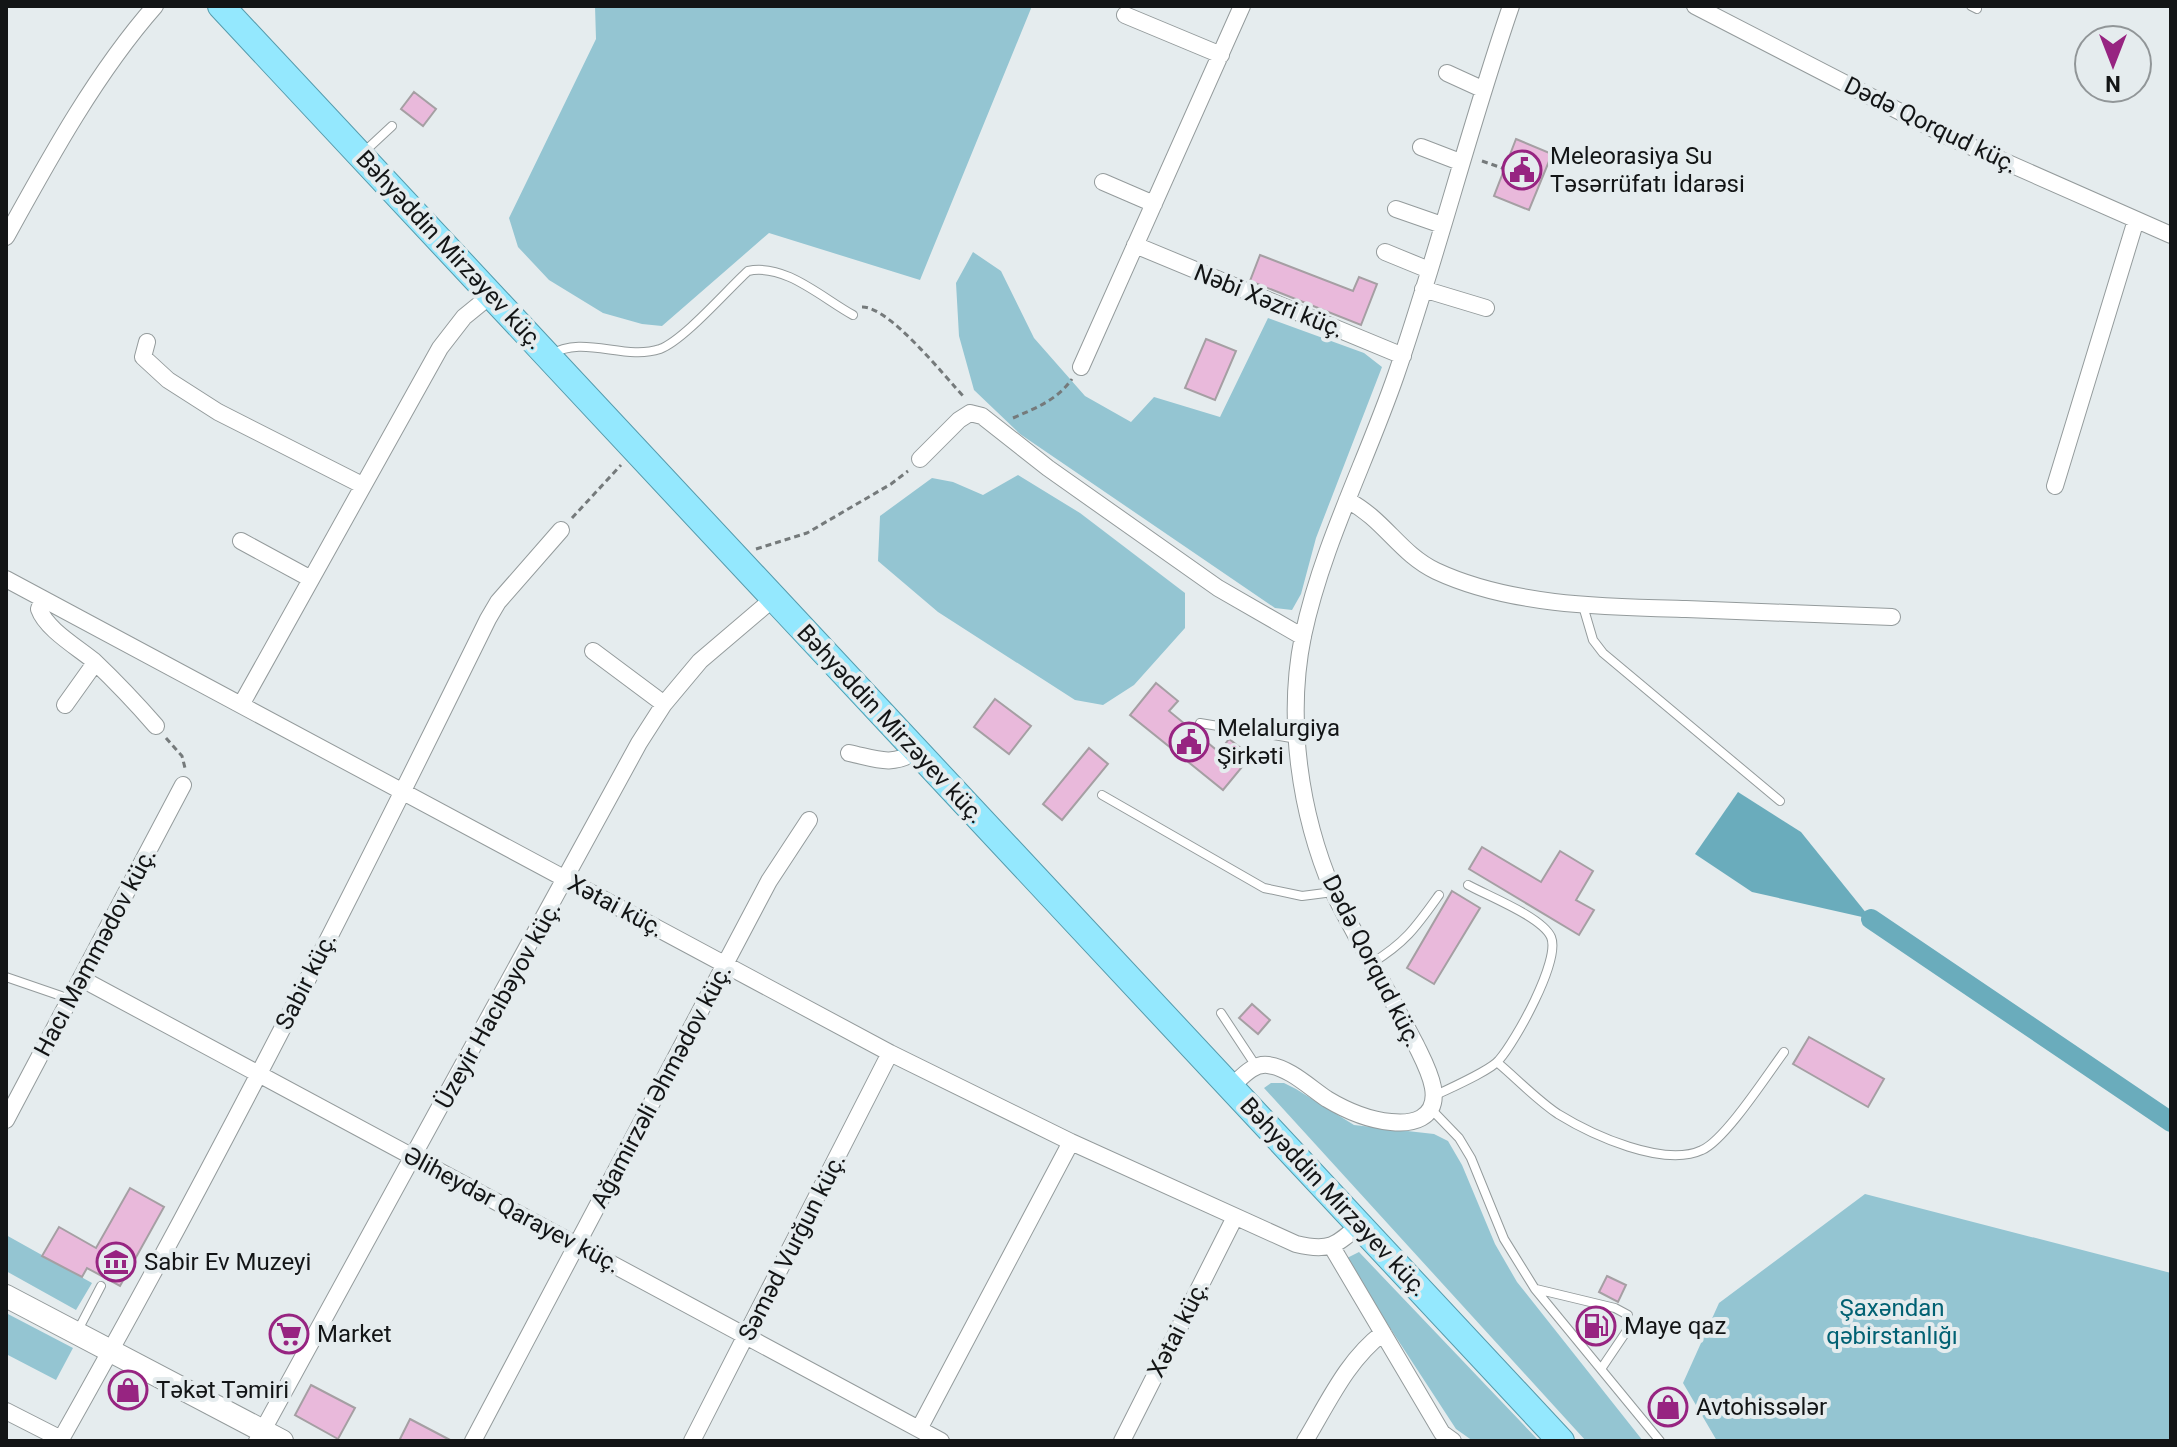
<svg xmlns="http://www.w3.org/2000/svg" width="2177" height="1447" font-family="Roboto,sans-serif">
	<rect width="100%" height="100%" fill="#e5ecee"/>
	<path fill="#94c5d2" d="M595,6H1032L920,280L769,233L662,326L642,324L603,313L549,280L518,247L509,218L596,39Z
		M973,252L1001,271L1034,338L1085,396L1131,422L1154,397L1220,417L1268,318L1364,353L1382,367L1316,538L1301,594L1292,610L1275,608L1020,434L974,390L959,336L956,283Z
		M1018,475L1080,513L1185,593V628L1134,685L1103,705L1075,700L938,612L878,561L880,516L932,478L953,482L983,495Z
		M1271,1083H1284L1296,1089L1354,1125L1434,1134L1448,1141L1462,1165L1495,1244L1517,1282L1643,1441H1586L1264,1088Z
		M1865,1194L2171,1273V1441H1717L1683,1383L1719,1303Z
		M6,1235L92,1283L76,1310L6,1271Z
		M1359,1252L1539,1441H1473L1456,1429L1345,1259Z
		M6,1313L73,1348L56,1380L6,1354Z"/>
	<path fill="#6aacbc" d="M1738,792L1801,832L1871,919L1752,892L1695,854Z"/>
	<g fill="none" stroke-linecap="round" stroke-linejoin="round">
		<path stroke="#6aacbc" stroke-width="20" d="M1871,919L2171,1122"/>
	</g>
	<path fill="#e9b9db" stroke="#a59fa3" stroke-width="2" d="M414,92L436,109L423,126L401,109Z
		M1516,139L1552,154L1529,210L1494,196Z
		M1260,255L1353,291L1359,277L1377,284L1361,325L1250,281Z
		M1206,339L1236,351L1215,400L1185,388Z
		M1156,683L1178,701L1169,711L1219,752L1229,739L1251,756L1223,790L1130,715Z
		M995,699L1031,726L1009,754L974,727Z
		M1089,748L1108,764L1062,820L1043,804Z
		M1482,847L1541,882L1560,851L1593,871L1576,900L1594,910L1579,935L1469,869Z
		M1452,891L1480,908L1434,984L1407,968Z
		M1252,1004L1270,1020L1258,1034L1239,1018Z
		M1809,1037L1884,1079L1868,1107L1793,1064Z
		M130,1188L164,1207L120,1286L87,1268L82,1277L42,1256L59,1227L96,1248Z
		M1607,1276L1626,1285L1618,1302L1599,1292Z
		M1591,1313L1610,1322L1603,1338L1584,1329Z
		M311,1385L355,1408L338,1439L295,1415Z
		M410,1419L452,1441H399Z"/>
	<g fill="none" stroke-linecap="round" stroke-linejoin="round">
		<g stroke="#949b9c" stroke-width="10">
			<path id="service" d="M1971,6L1977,9
				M364,152L392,126
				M550,355C583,334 624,361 660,349C684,340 727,290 748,271C785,263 822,298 853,315
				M1583,606L1593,640L1603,653L1780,801
				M1200,723L1297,739
				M1102,795L1264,888L1302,896L1333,892
				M1372,963C1406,942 1416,927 1439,895
				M6,977L70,999
				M1221,1013L1256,1066
				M1498,1063C1517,1079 1537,1100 1558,1114C1592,1135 1664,1168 1702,1150C1725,1140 1767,1075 1784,1052
				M1434,1096C1448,1089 1490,1071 1499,1060C1515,1042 1561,960 1551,937C1542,917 1488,896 1468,885
				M1431,1109L1459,1138L1471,1158L1504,1239L1535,1289L1660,1441
				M1536,1289L1615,1308L1628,1315V1329L1601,1369
				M77,1332L101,1286"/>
		</g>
		<g stroke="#949b9c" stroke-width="18">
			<path id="minor" d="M1695,6L1949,137L2171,235
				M1125,15L1221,55
				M1447,73L1482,89
				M1421,147L1460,162
				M1103,182L1154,204
				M1396,209L1442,225
				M6,237C49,159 96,73 155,6
				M1135,245L1403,356
				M1385,252L1429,270
				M1423,289L1486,308
				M147,342L143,357L168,380L218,412L362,485
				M1081,367L1242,6
				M920,459L959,420L970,413L982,416L1048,468L1218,588L1303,637
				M2055,486L2136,220
				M1347,500C1384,519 1400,554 1436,571C1511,606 1605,607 1686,609C1755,612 1823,614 1892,617
				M241,541L311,579
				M6,579L890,1053L1071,1142L1296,1244C1329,1252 1336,1246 1360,1224
				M43,599L39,609C46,629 77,647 94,661C116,682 136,703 156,726
				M593,651L664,704
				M65,705L95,663
				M241,705L440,348L464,317L491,295
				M849,753C877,759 891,767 917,751
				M82,979L941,1441
				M1232,1086C1242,1077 1253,1063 1268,1065C1290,1068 1309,1087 1327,1099C1347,1111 1368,1120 1391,1122C1401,1123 1412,1123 1421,1118C1448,1103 1425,1064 1416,1045C1397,1009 1378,974 1358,939C1350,923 1340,907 1333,891C1300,814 1286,719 1303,636C1322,546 1366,462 1396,375C1438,253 1469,128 1511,6
				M6,1120L183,785
				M1332,1247L1442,1433L1453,1441
				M6,1411L61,1439
				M919,1429L1071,1142
				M60,1441C212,1172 352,896 488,619L498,602L561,530
				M257,1441L639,743L664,704L700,661L774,598
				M473,1441L769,881L809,820
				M692,1441L890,1053
				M1122,1441L1235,1217
				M1305,1441C1328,1403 1347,1360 1383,1333"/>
		</g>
		<g stroke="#949b9c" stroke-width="24">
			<path id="secondary" d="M6,1296L282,1441"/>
		</g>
		<g stroke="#559bac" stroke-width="28">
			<path id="trunk" d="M221,6L1561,1441"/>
		</g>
		<path stroke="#757a7b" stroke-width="3" stroke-dasharray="6 4" stroke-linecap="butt" d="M1482,161L1505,169
			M862,307C889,306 945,377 965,398
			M1013,418C1036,408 1057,400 1072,379
			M572,518L621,465
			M756,549L807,533L891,484L908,471
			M166,738L182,756L185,768"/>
		<use href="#service" stroke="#fff" stroke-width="8"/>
		<use href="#minor" stroke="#fff" stroke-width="16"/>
		<use href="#secondary" stroke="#fff" stroke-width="22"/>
		<use href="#trunk" stroke="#94e8fe" stroke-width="26"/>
	</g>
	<defs>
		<g id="civic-ring" transform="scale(2)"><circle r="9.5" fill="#e5ecee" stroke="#972481" stroke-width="1.5"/><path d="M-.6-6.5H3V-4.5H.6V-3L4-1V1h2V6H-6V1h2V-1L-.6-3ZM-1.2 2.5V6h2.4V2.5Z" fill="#972481"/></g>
		<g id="museum-ring" transform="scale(2)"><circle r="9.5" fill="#e5ecee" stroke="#972481" stroke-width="1.5"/><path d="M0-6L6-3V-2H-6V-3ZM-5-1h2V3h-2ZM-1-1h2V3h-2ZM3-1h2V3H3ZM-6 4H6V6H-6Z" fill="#972481"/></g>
		<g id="fuel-ring" transform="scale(2)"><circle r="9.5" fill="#e5ecee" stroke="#972481" stroke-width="1.5"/><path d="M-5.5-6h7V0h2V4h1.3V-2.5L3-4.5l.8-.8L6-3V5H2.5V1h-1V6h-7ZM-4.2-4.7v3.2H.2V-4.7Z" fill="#972481"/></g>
		<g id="supermarket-ring" transform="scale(2)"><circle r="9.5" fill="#e5ecee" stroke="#972481" stroke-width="1.5"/><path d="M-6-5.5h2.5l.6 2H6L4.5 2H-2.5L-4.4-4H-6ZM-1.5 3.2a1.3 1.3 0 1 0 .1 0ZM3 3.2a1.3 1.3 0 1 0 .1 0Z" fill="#972481"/></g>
		<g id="shop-ring" transform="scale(2)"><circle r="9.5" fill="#e5ecee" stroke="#972481" stroke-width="1.5"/><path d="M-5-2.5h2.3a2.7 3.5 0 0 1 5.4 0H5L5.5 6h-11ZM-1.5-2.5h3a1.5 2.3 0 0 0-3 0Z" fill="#972481"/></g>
	</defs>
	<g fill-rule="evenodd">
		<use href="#civic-ring" x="1522" y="170"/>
		<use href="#civic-ring" x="1189" y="742"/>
		<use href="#museum-ring" x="116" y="1262"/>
		<use href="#fuel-ring" x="1596" y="1326"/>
		<use href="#supermarket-ring" x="289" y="1334"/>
		<use href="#shop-ring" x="128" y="1390"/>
		<use href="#shop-ring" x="1668" y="1407"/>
	</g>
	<g text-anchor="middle" stroke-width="8" stroke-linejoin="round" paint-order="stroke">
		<g font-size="24" fill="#131516" stroke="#e5ecee">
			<text transform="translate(1931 125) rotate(26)" y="8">Dədə Qorqud küç.</text>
			<text transform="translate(450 250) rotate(47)" y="8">Bəhyəddin Mirzəyev küç.</text>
			<text transform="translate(1269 301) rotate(22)" y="8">Nəbi Xəzri küç.</text>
			<text transform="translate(891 724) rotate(47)" y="8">Bəhyəddin Mirzəyev küç.</text>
			<text transform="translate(616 906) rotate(28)" y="8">Xətai küç.</text>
			<text transform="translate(95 952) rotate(-62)" y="8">Hacı Məmmədov küç.</text>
			<text transform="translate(1372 961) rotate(63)" y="8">Dədə Qorqud küç.</text>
			<text transform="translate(306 981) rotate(-63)" y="8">Sabir küç.</text>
			<text transform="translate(498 1005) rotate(-61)" y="8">Üzeyir Hacıbəyov küç.</text>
			<text transform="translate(661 1086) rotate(-62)" y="8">Ağamirzəli Əhmədov küç.</text>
			<text transform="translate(1334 1197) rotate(47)" y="8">Bəhyəddin Mirzəyev küç.</text>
			<text transform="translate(512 1210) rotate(28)" y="8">Əliheydər Qarayev küç.</text>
			<text transform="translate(792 1247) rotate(-63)" y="8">Səməd Vurğun küç.</text>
			<text transform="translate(1178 1329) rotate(-63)" y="8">Xətai küç.</text>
		</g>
		<g font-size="24" fill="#131516" stroke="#e5ecee" text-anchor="start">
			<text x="1550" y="164">Meleorasiya Su<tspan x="1550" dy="28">Təsərrüfatı İdarəsi</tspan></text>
			<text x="1217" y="736">Melalurgiya<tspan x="1217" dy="28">Şirkəti</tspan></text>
			<text x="144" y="1270">Sabir Ev Muzeyi</text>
			<text x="1624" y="1334">Maye qaz</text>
			<text x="317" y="1342">Market</text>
			<text x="156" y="1398">Təkət Təmiri</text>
			<text x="1696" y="1415">Avtohissələr</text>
		</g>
		<g font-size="24" fill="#016173" stroke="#e5ecee">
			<text x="1892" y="1316">Şaxəndan<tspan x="1892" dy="28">qəbirstanlığı</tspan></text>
		</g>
	</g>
	<rect width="2177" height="1447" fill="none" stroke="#131516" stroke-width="16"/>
	<g transform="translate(2113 64) rotate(180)"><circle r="38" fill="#e5ecee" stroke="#919698" stroke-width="2"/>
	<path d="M0-6L14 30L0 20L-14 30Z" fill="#972481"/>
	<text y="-12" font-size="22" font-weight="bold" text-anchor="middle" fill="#131516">N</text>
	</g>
</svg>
